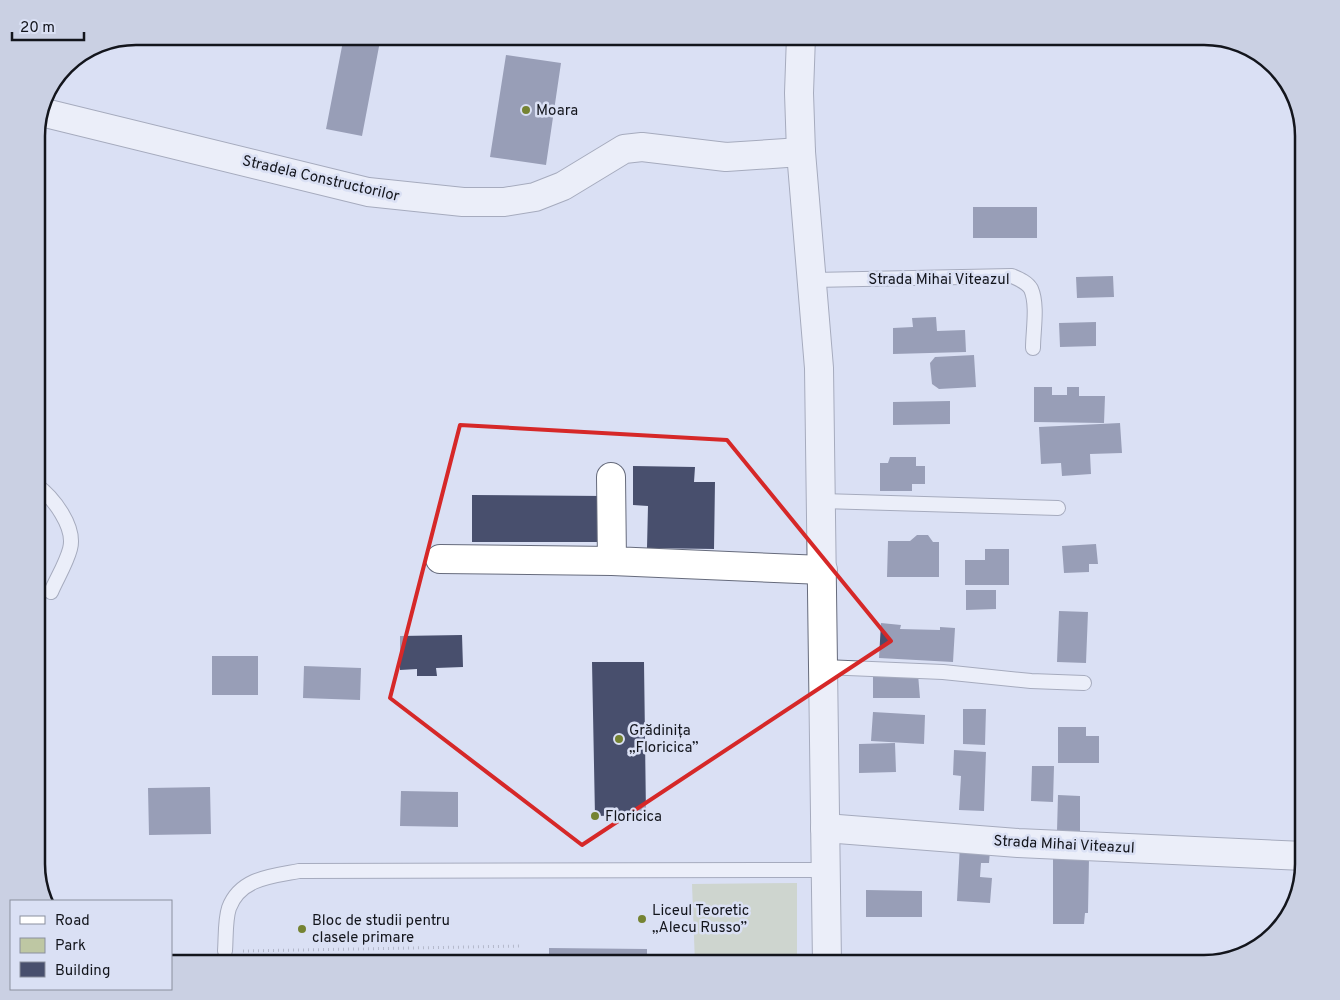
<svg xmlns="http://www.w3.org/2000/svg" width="1340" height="1000" font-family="Overpass,sans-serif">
	<rect width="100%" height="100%" fill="#dae0f4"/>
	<path fill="#bec7a3" d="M797,883V964H695L692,884Z
		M503,960V964H324Z"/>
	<path fill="#484f6d" d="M344,36H381L362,136L326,129Z
		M506,55L561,63L546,165L490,157Z
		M973,207H1037V238H973Z
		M1113,276L1114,297L1077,298L1076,277Z
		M936,317L937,331L965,330L966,352L893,354V328L913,327L912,318Z
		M1096,322V346L1060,347L1059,323Z
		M974,355L976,387L939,389L932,384L930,363L935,357Z
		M1034,387H1052V395H1067V387H1079V396H1105L1104,423L1034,422Z
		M950,401V424L893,425V402Z
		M1120,423L1122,453L1090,454L1091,474L1062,476L1061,463L1041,464L1039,427Z
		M890,457H916V466H925V484H912V491H880V463H888Z
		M633,466L695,467L694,482H715L714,549L647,548L648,506L633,505Z
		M472,495L604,496V542H472Z
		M917,535H928L933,542H939V577H887L888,541H910Z
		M1096,544L1098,564H1089V572L1064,573L1062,546Z
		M985,549H1009V585H965V560H985Z
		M966,590H996V609L966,610Z
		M1059,611L1088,612L1086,663L1057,662Z
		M881,623L901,625L900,629L940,630V627L955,628L953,662L879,658Z
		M462,635L463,667L436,668L437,676H417V669L400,670V636Z
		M212,656H258V695H212Z
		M592,662H644L646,815L595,816Z
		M304,666L361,668L360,700L303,698Z
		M873,673L918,674L920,698H873Z
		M963,709H986L985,745L963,744Z
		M873,712L925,715L924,744L871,741Z
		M1058,727H1086V736H1099V763H1058Z
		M895,743L896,772L859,773V744Z
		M954,750L986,752L984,811L959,810L961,776L953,775Z
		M1032,766H1054L1053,802L1031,801Z
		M210,787L211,834L149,835L148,788Z
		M401,791L458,792V827L400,826Z
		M1058,795L1080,796V831H1057Z
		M960,844L990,851L989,863H981L980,877L992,878L990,903L957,901Z
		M1053,859H1089L1088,913H1085L1084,924H1053Z
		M866,890L922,891V917H866Z
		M549,948L647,949V964H549Z"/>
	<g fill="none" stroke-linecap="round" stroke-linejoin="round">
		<g stroke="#666b7c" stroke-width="16">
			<path id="lane" d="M813,280L1012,276C1019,279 1027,282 1031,289C1038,305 1033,331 1033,348
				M36,485C53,497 76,527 70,549C66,564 57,578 51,592
				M822,501L1058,508
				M824,667L943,672L1031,681L1084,683
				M225,951C226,938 225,920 229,908C240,878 272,876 299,871L827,870"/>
		</g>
		<g stroke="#666b7c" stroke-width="30">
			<path id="street" d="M41,112L368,192L463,202H504L535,197L563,186L624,149L642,147L726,157L801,152
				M611,477L612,561
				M440,559L612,561L823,570
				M825,828L1018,843L1304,856"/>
		</g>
		<g stroke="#666b7c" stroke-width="30">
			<path id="secondary" d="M801,36L799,93L801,152L819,368L827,964"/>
		</g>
		<path stroke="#848897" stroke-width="3" stroke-dasharray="1 4" stroke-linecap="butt" d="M243,951L522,946"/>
		<use href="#lane" stroke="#fff" stroke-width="14"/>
		<use href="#street" stroke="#fff" stroke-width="28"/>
		<use href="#secondary" stroke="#fff" stroke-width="28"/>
	</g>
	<path d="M0 0H1340V1000H0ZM460,425L727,440L891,641L582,845L390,698Z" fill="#dae0f4" fill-opacity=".55" fill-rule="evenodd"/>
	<path fill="none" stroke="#d62828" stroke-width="4" stroke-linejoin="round" d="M460,425L727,440L891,641L582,845L390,698Z"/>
	<g fill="#758332" stroke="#dae0f4" stroke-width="2">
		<circle cx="526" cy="110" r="5"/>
		<circle cx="619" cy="739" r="5"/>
		<circle cx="595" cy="816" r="5"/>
		<circle cx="642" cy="919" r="5"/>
		<circle cx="302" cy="929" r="5"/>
	</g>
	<g text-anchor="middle" stroke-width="5" stroke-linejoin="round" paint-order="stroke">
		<g font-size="15" fill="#13151c" stroke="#dae0f4" text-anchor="start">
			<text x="536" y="115">Moara</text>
			<text x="629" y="735">Grădinița<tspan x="629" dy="17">„Floricica”</tspan></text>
			<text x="605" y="821">Floricica</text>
			<text x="652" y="915">Liceul Teoretic<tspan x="652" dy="17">„Alecu Russo”</tspan></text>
			<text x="312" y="925">Bloc de studii pentru<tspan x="312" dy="17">clasele primare</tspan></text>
		</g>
		<g font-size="15" fill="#13151c" stroke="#dae0f4">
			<text transform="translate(321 178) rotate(13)" y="5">Stradela Constructorilor</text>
			<text x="939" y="284">Strada Mihai Viteazul</text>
			<text transform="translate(1064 844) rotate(3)" y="5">Strada Mihai Viteazul</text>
		</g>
	</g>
	<path d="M0 0H1340V1000H0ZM136 45H1204A91 91 0 0 1 1295 136V864A91 91 0 0 1 1204 955H136A91 91 0 0 1 45 864V136A91 91 0 0 1 136 45Z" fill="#cad0e3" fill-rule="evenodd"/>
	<path fill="none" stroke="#13151c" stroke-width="2.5" d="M136 45H1204A91 91 0 0 1 1295 136V864A91 91 0 0 1 1204 955H136A91 91 0 0 1 45 864V136A91 91 0 0 1 136 45Z"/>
	<rect x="10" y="900" width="162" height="90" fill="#dae0f4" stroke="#8a8f9e"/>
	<rect x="20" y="916" width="25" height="8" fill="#ffffff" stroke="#8a8f9e"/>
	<text x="55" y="925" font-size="15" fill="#13151c">Road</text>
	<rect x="20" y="938" width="25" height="15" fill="#bec7a3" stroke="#8a8f9e"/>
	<text x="55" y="950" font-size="15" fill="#13151c">Park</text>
	<rect x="20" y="962" width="25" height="15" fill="#484f6d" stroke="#8a8f9e"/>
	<text x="55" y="975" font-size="15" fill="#13151c">Building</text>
	<path d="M12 32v8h72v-8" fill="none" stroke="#13151c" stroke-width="2.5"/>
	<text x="20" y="32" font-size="15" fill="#13151c" stroke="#dae0f4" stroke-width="4" paint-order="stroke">20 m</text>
</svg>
